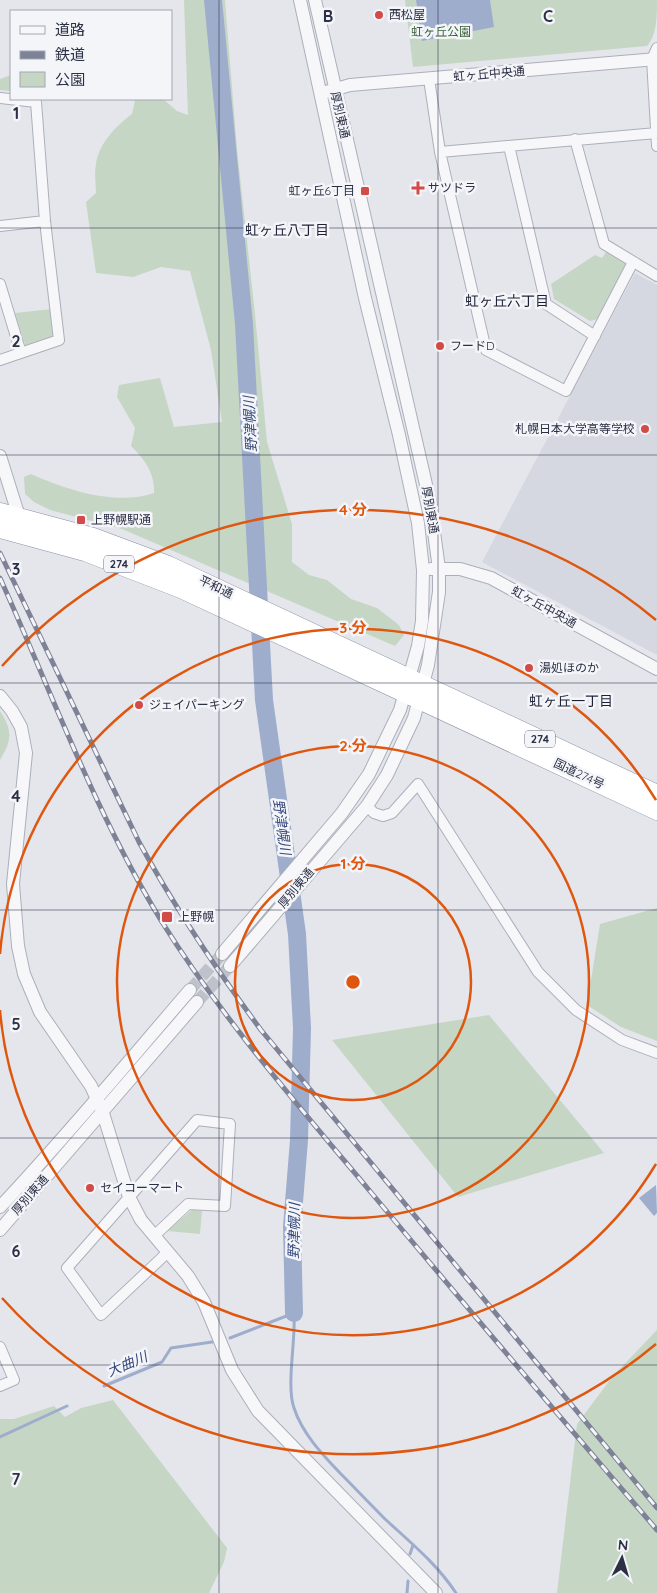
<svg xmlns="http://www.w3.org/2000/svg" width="657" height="1593" font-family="Quicksand,'Noto Sans JP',sans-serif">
	<rect width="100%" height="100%" fill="#e4e6ec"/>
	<path fill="#d6d8e1" d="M635,273L657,285V655L482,562Z"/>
	<path fill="#c6d6c5" d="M184,0H225L237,149L255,314L267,442L292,524V562L309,575L327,580L351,599L377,608L399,625L404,635L395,646L122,529L50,510L34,502L25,494L24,477L31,474C67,490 115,506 154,493C155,473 145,460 131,446L135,428L117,397L119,385L160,378L174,427L222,422L211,350L190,271L161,267L133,277L96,273L86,202L96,193C96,184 94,173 96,164C99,143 116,126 132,114L135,101L129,99H163L177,111L188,115Z
		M405,0H657C657,16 657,35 647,46L413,67Z
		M11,75V91L0,90V79Z
		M606,252L626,264L598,319L590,321L554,299L551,284L595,255L602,258Z
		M52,309L54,337L26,347L15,313Z
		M0,711C13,731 12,740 0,760Z
		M657,908V1041L621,1027L587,1005L600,924Z
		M489,1015L604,1153L458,1197L332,1040Z
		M192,1210L202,1211L200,1234L167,1231Z
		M657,1330V1593H557L577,1424L613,1376Z
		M113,1400L227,1548L224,1562L209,1593H0V1419H14L54,1406L65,1417L81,1408Z"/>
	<path fill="#9fadcc" d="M416,0H490L494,27L422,41Z
		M656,1185L657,1213L654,1216L639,1198Z"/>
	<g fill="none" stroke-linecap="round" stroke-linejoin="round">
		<path stroke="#9fadcc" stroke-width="3" d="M230,1338L294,1313C296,1340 286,1385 294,1408C302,1433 322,1454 340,1473C355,1488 370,1504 385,1519C411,1543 437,1564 456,1593
			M104,1386L162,1362L171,1348L212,1342
			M0,1437L67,1406
			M410,1554L413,1545
			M407,1593L408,1581"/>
		<path stroke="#9fadcc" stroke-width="18" d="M213,0L244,324L264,700L297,934L302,1028L299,1140L292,1227L294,1313"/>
		<path stroke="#bfc2cb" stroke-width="12" stroke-dasharray="12 6" stroke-linecap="butt" d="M190,990L222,954
			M197,1002L230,966"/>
		<g stroke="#acafba" stroke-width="12">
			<path id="minor" d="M657,48L652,59L657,146
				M429,79L440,152L486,350L566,391L633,262
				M0,98L36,102L45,221L59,340L0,360
				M575,139L604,244L657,276
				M509,146L546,304L595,336
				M440,152L657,133
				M0,226L45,221
				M0,284L21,353
				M367,806L374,813L383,816L392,813L418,784L538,972L576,1010L622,1040L657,1053
				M154,1236L188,1204L225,1206L230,1124L197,1120L67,1268L101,1315L168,1252
				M0,1347L14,1380L0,1386"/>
		</g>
		<g stroke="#acafba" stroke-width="14">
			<path id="tertiary" d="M326,92L350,85L657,59
				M0,456L21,523
				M431,569H460L491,578L657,669
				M0,696L12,711L21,727L26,753L13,884L18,946L24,974L40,1012L91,1086L102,1110L129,1197L141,1220L188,1276L204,1302L232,1370L258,1411L436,1593
				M222,954L342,813L369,774L400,710L418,646L422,621L423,570L418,523L399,435L365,298L300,0
				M230,966L367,806L387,775L414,718L428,665L439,592V569L430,502L315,0
				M0,1207C66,1137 127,1063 190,990
				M0,1230L197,1002"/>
		</g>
		<g stroke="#8b90a3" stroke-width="19">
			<path id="trunk" d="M0,512L93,537L168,565L657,794
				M0,529L85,552L181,589L657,811"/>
		</g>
		<use href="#minor" stroke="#f7f7fa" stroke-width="10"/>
		<use href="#tertiary" stroke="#f7f7fa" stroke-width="12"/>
		<use href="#trunk" stroke="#fff" stroke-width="18"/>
		<g stroke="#7d8296" stroke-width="5">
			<path id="rail" d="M0,553L139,842C175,908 216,969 261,1030L657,1508
				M0,578C52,693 95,813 162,922C222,1018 297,1104 369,1190C464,1304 560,1417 657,1530"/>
		</g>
		<use href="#rail" stroke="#f4f5f9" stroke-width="3" stroke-dasharray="9" stroke-linecap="butt"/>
	</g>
	<path fill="none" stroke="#2b3045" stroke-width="1" stroke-opacity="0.55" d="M219,0V1593M438,0V1593M0,228H657M0,455H657M0,683H657M0,910H657M0,1138H657M0,1365H657"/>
	<g fill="none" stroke="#df570f" stroke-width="2.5">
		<circle cx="353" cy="982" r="118"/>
		<circle cx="353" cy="982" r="236"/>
		<path d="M656 1164A354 354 0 0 1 0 1010M0 954A354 354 0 0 1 656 800"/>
		<path d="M656 1344A472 472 0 0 1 2 1298M2 666A472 472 0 0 1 656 620"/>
	</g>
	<g fill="#d24b48" stroke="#f4f5f9" stroke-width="2">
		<circle cx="379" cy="15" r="5"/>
		<path d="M415.5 180.5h5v5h5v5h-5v5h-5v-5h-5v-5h5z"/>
		<rect x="360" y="186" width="10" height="10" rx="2.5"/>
		<circle cx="440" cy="346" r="5"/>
		<circle cx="645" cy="429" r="5"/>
		<rect x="76" y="515" width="10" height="10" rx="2.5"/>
		<circle cx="529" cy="668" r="5"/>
		<circle cx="139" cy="705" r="5"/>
		<rect x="161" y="911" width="12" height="12" rx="2.5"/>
		<circle cx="90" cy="1188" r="5"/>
	</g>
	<g text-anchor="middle" stroke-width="5" stroke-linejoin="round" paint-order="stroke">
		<g fill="#f4f5f9" stroke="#676b7b" stroke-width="1">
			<rect x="104" y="555.5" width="30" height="17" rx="4"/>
			<rect x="525" y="730.5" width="30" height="17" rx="4"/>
		</g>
		<g font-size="11" font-weight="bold" fill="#2b3045">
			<text x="119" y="568">274</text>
			<text x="540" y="743">274</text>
		</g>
		<g font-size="12" fill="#2b3045" stroke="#f4f5f9" text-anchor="start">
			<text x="389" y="19">西松屋</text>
			<text x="428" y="192">サツドラ</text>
			<text x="355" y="195" text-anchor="end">虹ヶ丘6丁目</text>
			<text x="450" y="350">フードD</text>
			<text x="635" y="433" text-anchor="end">札幌日本大学高等学校</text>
			<text x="91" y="524">上野幌駅通</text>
			<text x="539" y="672">湯処ほのか</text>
			<text x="149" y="709">ジェイパーキング</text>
			<text x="178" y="921">上野幌</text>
			<text x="100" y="1192">セイコーマート</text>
		</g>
		<g font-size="12" fill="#386138" stroke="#f4f5f9">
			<text x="441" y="36">虹ヶ丘公園</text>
		</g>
		<g font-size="12" fill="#2b3045" stroke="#f4f5f9">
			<text transform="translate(489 74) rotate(-5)" y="4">虹ヶ丘中央通</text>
			<text transform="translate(340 115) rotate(77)" y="4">厚別東通</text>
			<text transform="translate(430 510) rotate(80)" y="4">厚別東通</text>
			<text transform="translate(216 587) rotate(25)" y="4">平和通</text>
			<text transform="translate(544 607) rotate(29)" y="4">虹ヶ丘中央通</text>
			<text transform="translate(579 774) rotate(25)" y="4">国道274号</text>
			<text transform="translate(296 888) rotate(-50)" y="4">厚別東通</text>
			<text transform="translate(30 1195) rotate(-49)" y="4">厚別東通</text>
		</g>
		<g font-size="14" fill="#1d2136" stroke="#f4f5f9">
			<text x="287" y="235">虹ヶ丘八丁目</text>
			<text x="507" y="306">虹ヶ丘六丁目</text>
			<text x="571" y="706">虹ヶ丘一丁目</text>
		</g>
		<g font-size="14" font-style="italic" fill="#34477a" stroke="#f4f5f9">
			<text transform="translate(250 424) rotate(-93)" y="5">野津幌川</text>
			<text transform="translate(282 827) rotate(82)" y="5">野津幌川</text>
			<text transform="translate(294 1231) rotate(-89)" y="5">野津幌川</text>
			<text transform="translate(127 1364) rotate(-23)" y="5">大曲川</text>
		</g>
	</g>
	<g font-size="16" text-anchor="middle" font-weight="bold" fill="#2b3045" stroke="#f4f5f9" stroke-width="5" stroke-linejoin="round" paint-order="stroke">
		<text x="328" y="22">B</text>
		<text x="548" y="22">C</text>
		<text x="16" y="119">1</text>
		<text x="16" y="347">2</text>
		<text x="16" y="575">3</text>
		<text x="16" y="802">4</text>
		<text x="16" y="1030">5</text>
		<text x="16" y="1257">6</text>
		<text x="16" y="1485">7</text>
	</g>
	<circle cx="353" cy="982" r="8" fill="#df570f" stroke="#f4f5f9" stroke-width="2.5"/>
	<g font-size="15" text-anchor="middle" font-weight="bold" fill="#df570f" stroke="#f4f5f9" stroke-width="5" stroke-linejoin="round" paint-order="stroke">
		<text x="353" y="515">4 分</text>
		<text x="353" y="633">3 分</text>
		<text x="353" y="751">2 分</text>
		<text x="353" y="869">1 分</text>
	</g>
	<rect x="10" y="10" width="162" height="90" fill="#f4f5f9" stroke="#a4a6b1"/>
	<rect x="20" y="26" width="25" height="8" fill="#f7f7fa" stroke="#a4a6b1"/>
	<text x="55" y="35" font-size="15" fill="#2b3045">道路</text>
	<rect x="20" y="51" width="25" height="8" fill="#7d8296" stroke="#a4a6b1"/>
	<text x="55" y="60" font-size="15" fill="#2b3045">鉄道</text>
	<rect x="20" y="72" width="25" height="15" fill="#c6d6c5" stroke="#a4a6b1"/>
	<text x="55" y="85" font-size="15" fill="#2b3045">公園</text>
	<g transform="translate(622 1558) rotate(5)" stroke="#f4f5f9" stroke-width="4" paint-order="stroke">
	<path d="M0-4L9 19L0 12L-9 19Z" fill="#2b3045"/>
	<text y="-8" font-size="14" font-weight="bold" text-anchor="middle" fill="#2b3045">N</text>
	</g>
</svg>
